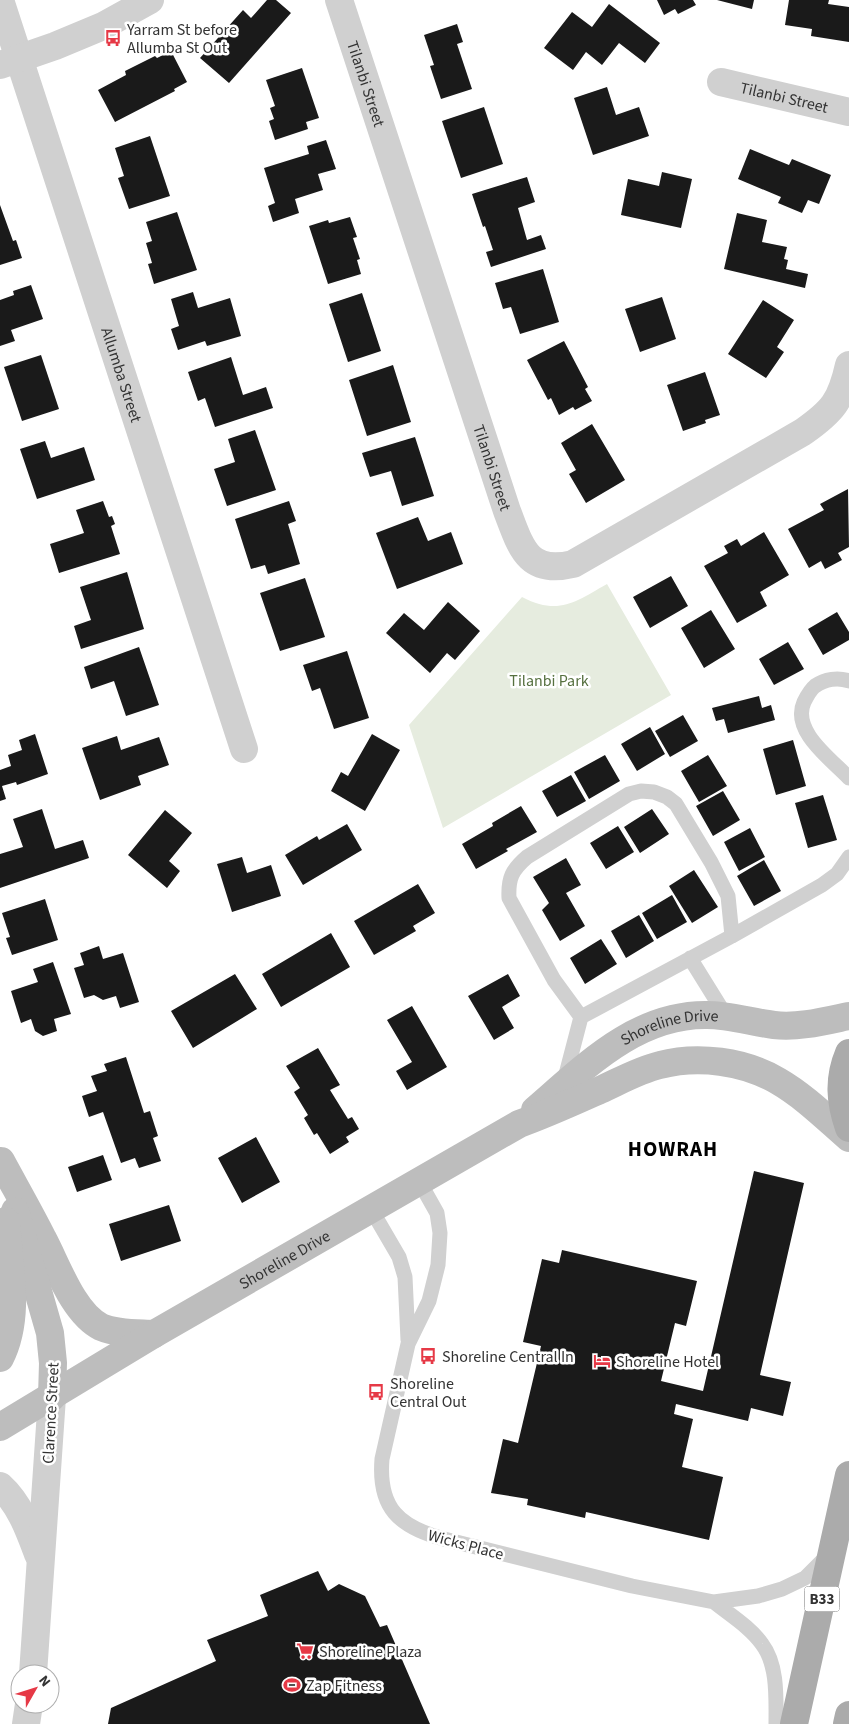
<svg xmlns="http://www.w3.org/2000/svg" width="849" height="1724" font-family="'Source Sans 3',sans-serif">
	<rect width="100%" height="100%" fill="#fff"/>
	<path fill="#e6ecdf" d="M607,584L671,695L443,828L409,725L522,597C559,616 575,602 607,584Z"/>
	<path fill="#1a1a1a" d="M267,0H276L291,13L229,83L200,58L243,10L251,18Z
		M657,0H693L696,5L678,14L675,9L664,15Z
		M717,0H754L752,9Z
		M789,0H829L828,4L849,7V42L811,36L812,29L785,25Z
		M609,4L660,43L645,63L619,43L602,65L586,52L573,70L544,48L572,12L592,27Z
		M457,24L463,42L457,44L472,89L441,99L430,66L434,65L424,35Z
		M171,51L187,82L174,89L175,91L115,122L98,90L126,75L125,71L155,56L157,58Z
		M302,68L319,118L306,122L308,129L275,140L269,121L274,119L270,108L275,106L266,80Z
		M607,87L616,115L639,107L649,136L593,155L574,98Z
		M484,107L503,164L461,178L442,121Z
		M150,136L170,196L129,209L118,178L124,176L115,148Z
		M326,140L336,169L318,174L323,190L295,199L299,213L273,222L268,206L275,203L264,168L309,154L307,146Z
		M750,149L789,165L792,159L831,175L819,204L808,200L802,213L778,203L781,197L738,179Z
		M662,172L692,179L681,228L621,215L628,179L659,186Z
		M527,177L535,202L518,208L527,240L541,235L546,249L491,267L486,252L493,250L485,226L483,227L472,194Z
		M0,205L13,241L16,240L22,258L0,265Z
		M177,212L197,270L154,284L148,264L152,263L146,243L152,241L146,222Z
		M737,213L767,220L762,242L787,247L784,259L788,260L786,269L808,274L805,288L724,269Z
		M350,217L357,237L353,238L360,259L357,260L361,274L328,284L309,226L328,220L329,223Z
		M543,269L559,322L520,334L511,307L503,309L495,283Z
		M31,285L43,319L11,330L15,341L0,346V300L14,295L13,291Z
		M193,292L198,308L230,298L241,336L207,346L205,341L178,350L171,329L179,326L171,299Z
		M362,293L381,351L348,362L329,304Z
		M662,297L676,339L640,352L625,309Z
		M763,300L794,320L777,347L784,352L766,378L728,354Z
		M564,341L588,387L585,389L592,401L575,410L573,407L559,415L551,398L548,400L527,360Z
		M41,355L59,409L22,421L4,367Z
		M231,357L243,395L266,387L273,408L215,427L205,398L198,401L188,372Z
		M393,365L411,422L367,436L349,380Z
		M705,372L720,415L705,420L706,423L683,431L667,385Z
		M592,424L625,480L586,503L569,474L576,470L561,443Z
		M255,430L276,490L227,506L214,469L235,462L228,439Z
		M415,437L434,496L402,506L391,471L370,477L362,453Z
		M45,441L51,458L84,447L95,480L37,499L20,449Z
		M848,489L849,547L838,553L842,560L825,569L821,561L809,568L788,529L824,510L820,504Z
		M103,501L109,517L112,516L115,524L111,526L120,554L59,573L50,544L84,533L76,510Z
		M289,501L296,521L288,524L300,564L268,574L265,565L251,569L235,519Z
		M418,517L428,541L451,532L463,564L397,589L376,533Z
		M764,532L789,575L760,592L767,606L737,623L704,566L728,553L724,546L737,539L741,546Z
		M127,572L144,629L81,649L74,626L91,620L80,587Z
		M671,576L688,606L650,628L633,597Z
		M305,578L325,637L280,651L260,593Z
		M448,602L480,631L455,660L447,653L430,673L386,633L404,613L424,630Z
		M711,610L735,649L704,668L681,628Z
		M837,612L849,632V640L823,655L808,629Z
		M788,642L804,669L774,685L759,659Z
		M139,647L159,705L126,716L114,681L91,689L84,667Z
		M347,651L369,718L334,729L320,688L312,691L303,665Z
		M759,696L762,708L771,705L775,720L728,733L724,719L716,721L712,708Z
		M683,715L698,741L670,757L655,731Z
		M650,727L665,754L637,771L621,744Z
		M35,734L48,774L17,785L16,782L2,786L6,799L0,801V770L11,766L8,755L22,750L19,740Z
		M372,734L400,750L365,811L331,791L341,772L348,776Z
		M117,736L121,750L159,737L169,765L138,776L141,785L100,800L82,748Z
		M793,740L806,786L776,795L763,749Z
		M605,755L620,781L589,799L574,772Z
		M708,755L727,786L699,802L681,771Z
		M571,775L586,801L557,817L542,791Z
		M723,791L740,820L713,836L696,806Z
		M823,795L837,840L808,848L795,803Z
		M521,806L537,832L506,849L508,851L476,869L462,844L493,826L492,823Z
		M42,809L55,849L83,840L89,858L0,888V854L23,847L13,819Z
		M652,809L669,834L640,853L624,827Z
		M165,810L192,833L169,861L180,871L167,888L128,855Z
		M347,824L362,850L303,885L285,855L317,836L319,840Z
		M618,826L634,852L606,869L590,843Z
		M750,828L765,857L739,871L724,842Z
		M242,857L247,873L271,865L281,896L232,912L217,864Z
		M566,858L581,885L566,893L585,926L560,941L542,910L549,903L533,877Z
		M764,860L781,891L754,906L737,876Z
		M694,870L718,907L692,923L669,886Z
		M418,884L435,913L413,926L416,931L374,955L354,921Z
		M672,895L687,922L657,939L642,913Z
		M45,899L58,940L12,955L6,938L10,937L2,913Z
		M639,915L654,941L626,958L611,931Z
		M331,933L350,967L281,1007L262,974Z
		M601,939L617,964L585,984L570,958Z
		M99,946L103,959L123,953L139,1002L120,1008L116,996L103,1000L94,995L84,998L74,968L84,965L80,953Z
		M53,962L71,1014L54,1019L57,1031L43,1036L35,1031L31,1019L21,1023L11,991L38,982L33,969Z
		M235,974L257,1009L193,1048L171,1011Z
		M508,974L520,996L502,1007L514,1028L494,1040L468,996Z
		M412,1006L447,1067L407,1090L396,1071L412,1062L387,1020Z
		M318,1048L340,1085L330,1090L348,1119L352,1117L359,1129L346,1137L349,1142L330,1154L317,1133L314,1135L304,1118L308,1115L294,1092L300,1088L286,1066Z
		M126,1057L144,1113L150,1111L158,1136L153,1138L161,1161L139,1168L135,1158L121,1163L103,1112L89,1117L82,1096L97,1091L91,1076L107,1071L104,1064Z
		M256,1137L280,1182L242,1203L218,1158Z
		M103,1155L112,1180L77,1192L68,1167Z
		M754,1171L804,1183L760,1375L791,1382L783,1416L751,1408L748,1421L676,1404L674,1414L693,1419L682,1467L723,1477L709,1540L586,1512L585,1518L527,1505L528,1499L491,1493L503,1439L518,1443L541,1346L523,1342L542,1259L559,1263L562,1250L697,1281L686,1326L675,1323L661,1381L703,1391Z
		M169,1205L181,1241L121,1261L109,1224Z
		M318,1571L328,1591L339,1584L365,1596L380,1627L387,1625L430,1724H108L111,1708L216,1661L207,1640L268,1616L260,1595Z"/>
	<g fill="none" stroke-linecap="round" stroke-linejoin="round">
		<path stroke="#d0d0d0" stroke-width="15" d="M849,681C838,677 825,679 815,686C810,690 807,696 804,702C791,731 831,759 849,778
			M690,958L726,1016
			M581,1017L554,980L509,898C508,878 512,870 527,857L629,794L641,791L654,792L667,797L676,804L711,862L728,896L732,936
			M564,1082L581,1017L732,936L822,885L837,874L849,857
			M419,1181L437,1213L440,1233L438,1265L429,1301L408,1344L382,1459C378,1508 399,1527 444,1539L632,1586L714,1602L758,1596L782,1589L805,1578L829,1554
			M371,1209L399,1257L405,1277L408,1340
			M714,1602C730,1615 750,1627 762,1644C778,1665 776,1698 776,1724"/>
		<g stroke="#d0d0d0" stroke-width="28">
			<path id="s1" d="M0,0L244,749"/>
			<path id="s2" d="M339,0L507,511C521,547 527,575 573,564L803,432C833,411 841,401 849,365"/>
			<path d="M0,65L55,46L103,26L150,0"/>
			<path id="s3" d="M721,82L849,112"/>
			<path d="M0,1486C20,1504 29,1530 38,1554"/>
			<path d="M33,1674L52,1397"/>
			<path d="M26,1724L29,1704"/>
		</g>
		<g stroke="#bdbdbd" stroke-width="28">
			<path id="s4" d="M535,1110C585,1067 636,1014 707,1015C729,1015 751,1022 774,1025C798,1028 825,1021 849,1016"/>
			<path d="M1,1161C15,1187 30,1213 43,1239C57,1265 73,1313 101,1327C117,1334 138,1333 154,1334"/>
			<path d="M15,1211L50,1333L53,1363L52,1397"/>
			<path d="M0,1358C21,1317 9,1265 6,1221"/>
			<path id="s5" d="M0,1427L154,1334L519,1124C547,1114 573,1102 600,1090C620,1081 639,1070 660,1065C698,1055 744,1061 778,1081C804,1096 826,1118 849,1138"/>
		</g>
		<path stroke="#ababab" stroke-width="28" d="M849,1053C838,1079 840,1102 849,1128
			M794,1724L849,1475
			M847,1724L849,1715"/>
	</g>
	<defs>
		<g id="bus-bare" transform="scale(1.35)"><path d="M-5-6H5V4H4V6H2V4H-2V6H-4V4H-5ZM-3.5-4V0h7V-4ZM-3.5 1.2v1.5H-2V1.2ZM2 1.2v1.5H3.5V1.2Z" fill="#e63946" stroke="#fff" stroke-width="2.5" paint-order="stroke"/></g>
		<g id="hotel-bare" transform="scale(1.35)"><path d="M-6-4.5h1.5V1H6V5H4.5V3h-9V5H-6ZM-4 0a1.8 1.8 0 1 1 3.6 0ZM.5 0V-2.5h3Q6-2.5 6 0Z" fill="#e63946" stroke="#fff" stroke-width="2.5" paint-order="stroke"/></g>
		<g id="supermarket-bare" transform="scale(1.35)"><path d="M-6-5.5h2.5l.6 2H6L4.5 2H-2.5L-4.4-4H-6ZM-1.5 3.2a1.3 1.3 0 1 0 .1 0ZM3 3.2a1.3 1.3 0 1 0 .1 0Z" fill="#e63946" stroke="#fff" stroke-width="2.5" paint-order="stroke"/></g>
		<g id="stadium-bare" transform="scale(1.35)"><path d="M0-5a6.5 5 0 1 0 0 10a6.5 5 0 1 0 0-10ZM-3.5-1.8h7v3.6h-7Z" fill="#e63946" stroke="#fff" stroke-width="2.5" paint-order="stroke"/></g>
	</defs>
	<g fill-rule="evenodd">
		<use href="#bus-bare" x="113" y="38"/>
		<use href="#bus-bare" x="428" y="1356"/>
		<use href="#hotel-bare" x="602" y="1361"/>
		<use href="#bus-bare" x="376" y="1392"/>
		<use href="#supermarket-bare" x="305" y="1651"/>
		<use href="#stadium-bare" x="292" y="1685"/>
	</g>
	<g text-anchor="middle" stroke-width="5" stroke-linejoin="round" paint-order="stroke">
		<rect fill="#fff" stroke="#707070" stroke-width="1" x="804.5" y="1586.5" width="35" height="25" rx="4"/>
		<g font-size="15" font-weight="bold" fill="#333">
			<text x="822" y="1604">B33</text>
		</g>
		<g font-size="16" fill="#333" stroke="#fff" text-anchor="start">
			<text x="127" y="35">Yarram St before<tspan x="127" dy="18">Allumba St Out</tspan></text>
			<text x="442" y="1362">Shoreline Central In</text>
			<text x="616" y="1367">Shoreline Hotel</text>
			<text x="390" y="1389">Shoreline<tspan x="390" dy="18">Central Out</tspan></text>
			<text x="319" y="1657">Shoreline Plaza</text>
			<text x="306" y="1691">Zap Fitness</text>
		</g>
		<g font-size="16" fill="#333" stroke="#fff">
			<text dy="6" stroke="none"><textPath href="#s2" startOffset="88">Tilanbi Street</textPath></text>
			<text dy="6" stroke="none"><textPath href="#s3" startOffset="65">Tilanbi Street</textPath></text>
			<text dy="6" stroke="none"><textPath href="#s1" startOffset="394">Allumba Street</textPath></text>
			<text dy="6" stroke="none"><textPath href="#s2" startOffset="492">Tilanbi Street</textPath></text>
			<text dy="6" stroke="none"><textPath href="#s4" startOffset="162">Shoreline Drive</textPath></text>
			<text dy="6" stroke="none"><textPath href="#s5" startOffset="330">Shoreline Drive</textPath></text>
			<text transform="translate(50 1413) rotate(-87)" y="6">Clarence Street</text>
			<text transform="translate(466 1544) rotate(15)" y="6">Wicks Place</text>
		</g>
		<g font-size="16" fill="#56703f" stroke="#fff">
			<text x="549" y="686">Tilanbi Park</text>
		</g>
		<g font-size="21" font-weight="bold" letter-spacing="1" fill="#000" stroke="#fff">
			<text x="673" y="1156">HOWRAH</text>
		</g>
	</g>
	<g transform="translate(35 1689) rotate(51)"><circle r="24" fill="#ffffff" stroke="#adadad"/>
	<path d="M0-4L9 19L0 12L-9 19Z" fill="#e63946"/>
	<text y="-8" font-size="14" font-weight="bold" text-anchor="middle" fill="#333333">N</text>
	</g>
</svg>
